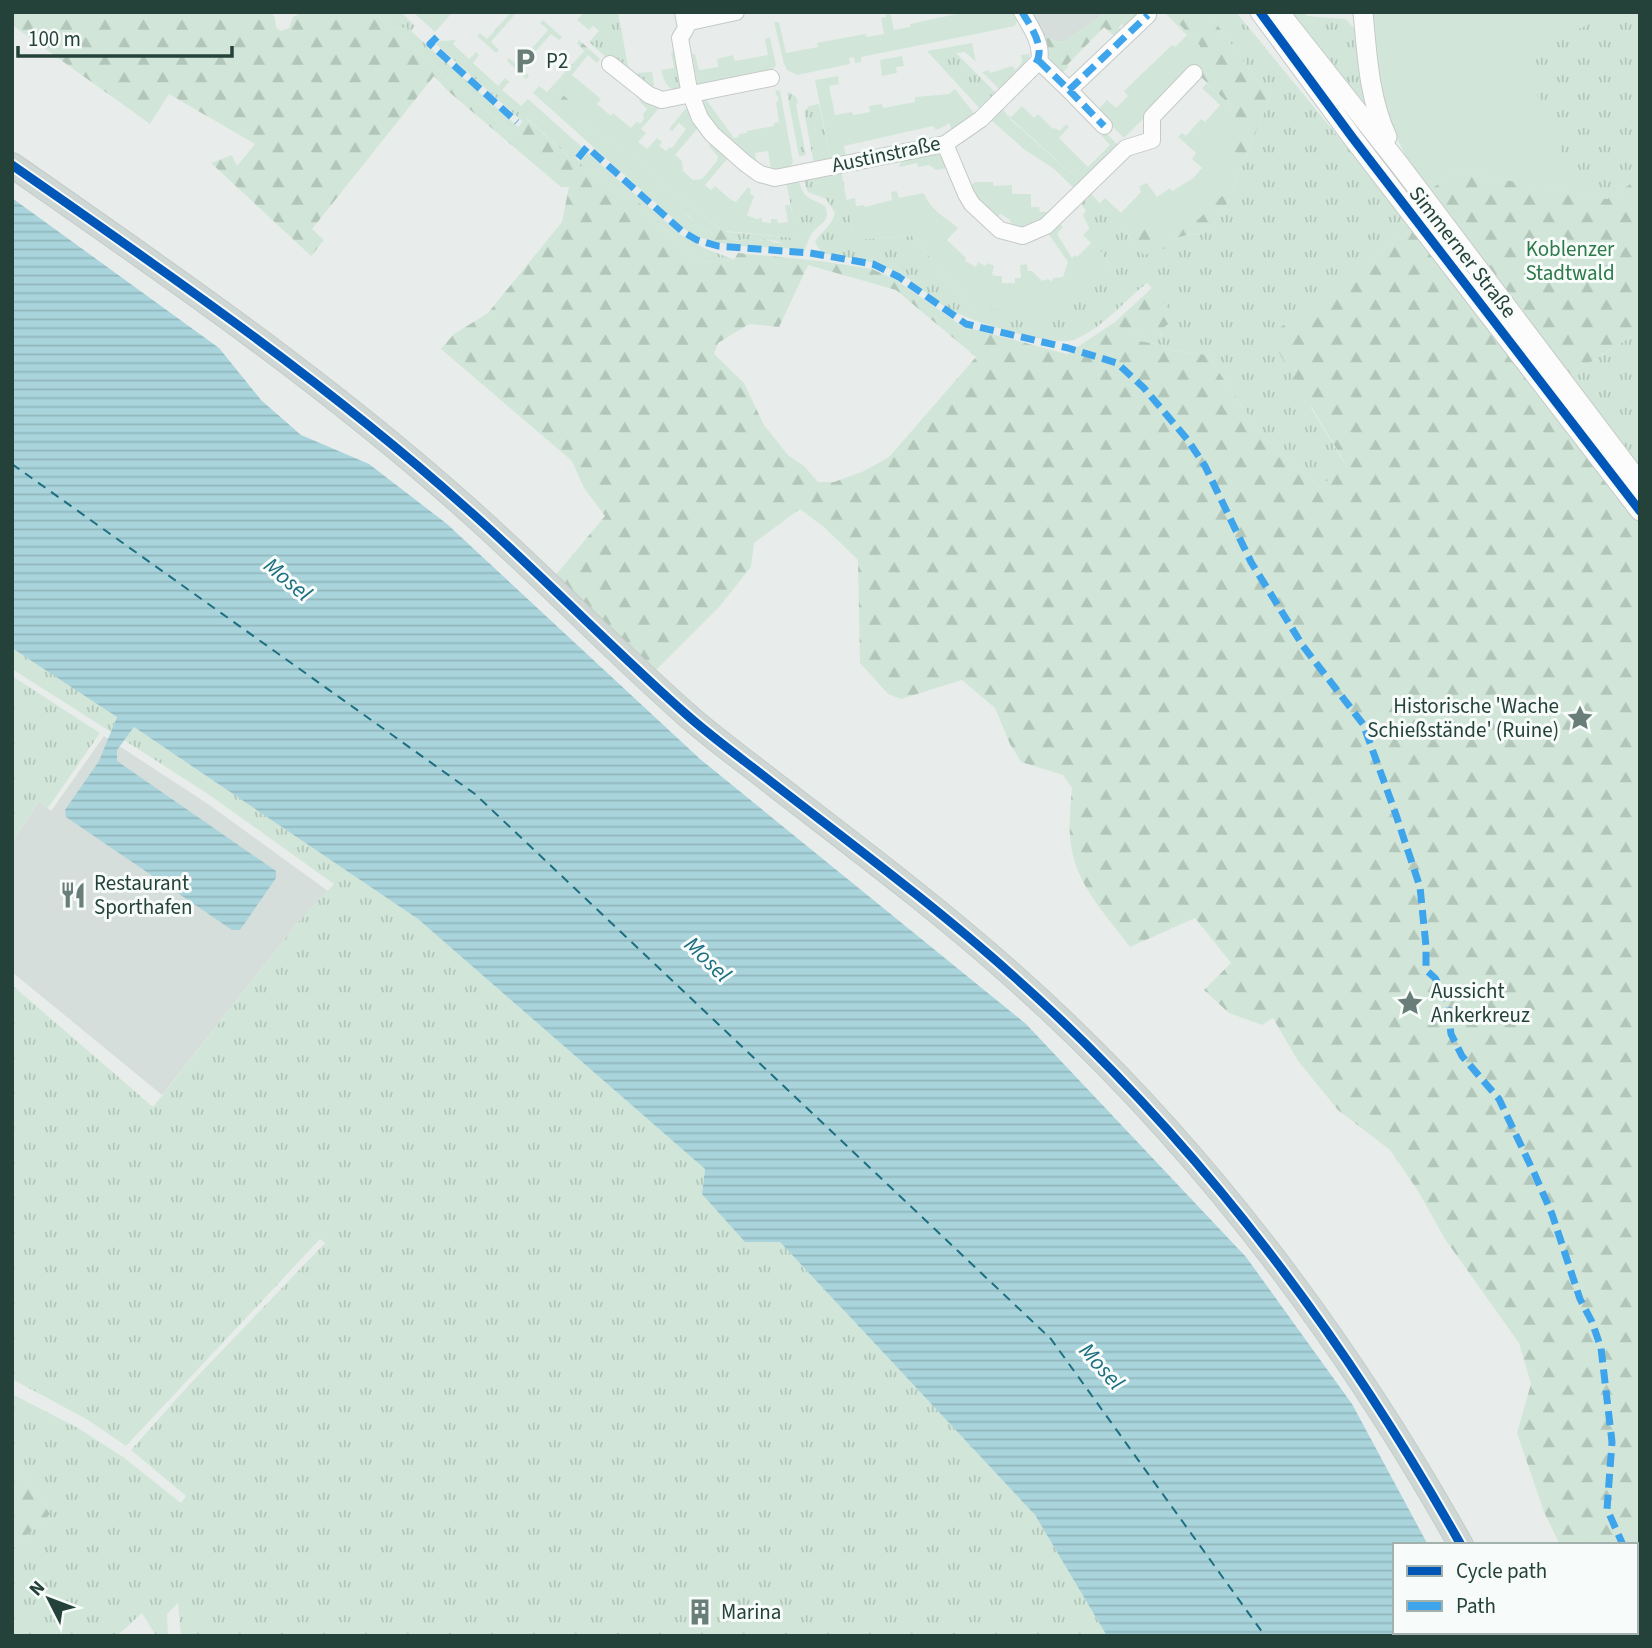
<svg xmlns="http://www.w3.org/2000/svg" width="1652" height="1648" font-family="'Source Sans 3',sans-serif">
	<defs>
		<pattern id="grass-tufts" width="24" height="20" patternUnits="userSpaceOnUse" patternTransform="scale(1.75)"><rect width="24" height="20" fill="#d1e6d8"/><path d="M3 7l-1-3M5 7V3M7 7l1-3M15 17l-1-3M17 17v-4M19 17l1-3" fill="none" stroke="#b3c6ba"/></pattern>
		<pattern id="forest-firs" width="22" height="20" patternUnits="userSpaceOnUse" patternTransform="scale(1.75)"><rect width="22" height="20" fill="#d1e6d8"/><path d="M5 1l3.5 6h-7zM16 11l3.5 6h-7z" fill="#b3c6ba"/></pattern>
		<pattern id="water-rules" width="6" height="5" patternUnits="userSpaceOnUse" patternTransform="scale(1.75)"><rect width="6" height="5" fill="#a9d4db"/><path d="M0 2.5h6" fill="none" stroke="#91b7bd"/></pattern>
	</defs>
	<rect width="100%" height="100%" fill="#e8edeb"/>
	<path fill="#d6dedb" d="M1028,12H1107L1063,42L1056,41L1041,34Z
		M104,736L208,804L328,891L300,920L162,1095L12,972V842L39,801L51,811Z"/>
	<path fill="url(#grass-tufts)" d="M369,12H401L415,26L411,31L518,127L513,133L402,40L410,31L407,28L392,27Z
		M511,12H517L491,42L499,50L496,53L477,36L480,33L487,39Z
		M584,12H618L628,66L636,73L652,72L654,85L651,90L615,65L589,42L599,31L593,26L589,30L577,20Z
		M1208,12H1236L1413,228L1325,295L1311,408L1345,464L1320,488L1263,436L1207,355L1175,351L1166,346L1134,340L1133,332L1162,336L1159,331L1152,288L1147,283C1124,301 1104,327 1076,339C1055,349 967,320 947,308C930,298 916,282 899,273C875,260 847,258 821,253L815,242C820,231 832,227 835,213L826,199L808,192L803,179L841,170L852,229L863,239L912,236L972,308L1110,266L1099,249L1083,215L1086,211L1079,200L1081,198L1085,201L1088,198L1086,193L1088,190L1145,254L1181,236L1203,234L1223,213L1270,98Z
		M1292,12H1304L1307,16L1346,19L1358,33L1372,117Z
		M1507,12H1640V178L1607,199L1458,171L1431,189L1405,155L1390,123Z
		M543,20L562,37L559,40L551,34L521,68L529,76L526,79L507,61L509,58L517,65L548,30L540,23Z
		M456,40L453,44L469,59L476,52L479,55L473,63L498,86L505,78L509,82L502,90L521,106L528,99L583,148L575,157L579,161L588,153L681,235L706,249L735,260L699,262L638,202L578,165L527,118L523,122L436,44L440,41Z
		M950,47L998,95L982,111L927,51Z
		M679,51L681,91C668,91 664,82 661,70L674,68L671,52Z
		M789,92L796,97L798,103L796,104L806,155L799,156L787,93Z
		M819,104L831,161L814,164L804,112L809,106Z
		M1001,107L1012,121L1081,182L1075,189L1053,168L1025,150L991,120V117Z
		M580,109L688,204L720,229L714,234L698,226L689,216L680,211L670,203L658,189L648,183L594,132C581,129 581,121 580,109Z
		M786,181H799C804,200 810,197 825,206C831,221 821,223 813,232C809,237 807,244 805,250L782,248L785,243L766,239L756,242L745,239L739,241L730,238L728,232L797,238Z
		M1640,331V467L1570,375Z
		M12,648L117,716L111,732L12,669Z
		M12,676L100,733L48,808L38,802L12,842Z
		M134,727L418,919L705,1169L702,1194L780,1242L1035,1515L1107,1636H181L178,1603L167,1614L168,1636H156L142,1613L117,1636H12V1549L50,1514L12,1461V1394L78,1428L123,1457L181,1503L186,1496L131,1450L188,1386L324,1244L327,1245L320,1239L126,1446L88,1420L12,1379V985L153,1107L300,920L334,884L208,794L124,740Z"/>
	<path fill="url(#forest-firs)" fill-rule="evenodd" d="M12,12H271L275,18L276,28L281,31L289,28L293,17L303,12H369L392,27L407,28L410,31L402,40L513,133L526,118L578,165L638,202L699,262L734,260L738,253L820,261L872,269L896,280L962,326L1067,354L1115,322L1152,288L1176,318L1159,331L1162,337L1134,332V340L1166,346L1175,351L1207,355L1263,436L1320,488L1345,463L1269,336L1413,228L1640,524V1636H1603L1601,1632H1636V1545H1560L1544,1512L1517,1433L1531,1384L1519,1343L1445,1239L1418,1191L1390,1150L1338,1110L1298,1061L1273,1018L1262,1025L1229,1013L1204,990L1231,963L1195,918L1130,947C1110,920 1083,892 1074,859C1067,837 1070,811 1072,788L1063,775L1021,762L1010,744L995,708L962,680L901,699L888,694L860,663L858,560L825,528L800,509L754,543L751,567L720,606L656,670L554,577L605,516L584,488L572,461L441,349L454,334L488,313L562,222L569,187H561L448,91L434,76L312,229L324,240L311,256L211,163L232,155L237,166L255,144L169,94L150,124L12,25ZM808,265L896,290L976,357L889,457L864,471L834,482H818L804,466L788,455L764,425L744,383L714,354L718,343L749,324L779,327Z
		M1107,12H1145L1128,29L1122,24L1119,27L1124,34L1113,35L1104,27L1067,65L1068,67L1062,73L1050,60L1041,34L1056,41L1063,42Z
		M1168,12H1208L1270,98L1223,213L1203,234C1188,235 1175,234 1166,248L1144,255L1128,234L1190,215L1236,111L1198,74L1195,67L1200,46Z
		M579,40L588,48L554,87L580,109C581,121 581,129 594,132L699,226L713,234L720,229L728,232L730,238L739,241L745,239L756,242L766,239L777,243L786,242L782,248C747,246 717,248 686,230L533,93L539,86L547,92L584,51L577,43Z
		M1458,171L1607,199L1640,178V331L1570,375L1431,189Z
		M12,1461L50,1514L12,1549Z"/>
	<path fill="#d1e6d8" d="M413,12H453L435,32Z
		M885,12H890L894,30L910,27V24L966,12H1013L1017,22L1015,26L861,57V62L855,63L854,57L849,58L850,64L797,75L787,70L784,64L774,22H779L786,53L818,47L817,43L865,34L867,37L884,34L881,18L886,17Z
		M1164,12H1168L1200,46V62L1124,138L1097,111L1107,100L1116,108L1128,96L1124,91L1172,45L1175,47L1187,35Z
		M1372,12H1617L1520,55L1580,194L1458,171L1431,189C1410,161 1388,130 1380,94C1374,68 1375,39 1372,12Z
		M770,37L776,65L770,74L698,87L692,54H695L699,70L718,67L717,59L733,55L735,61L768,55L765,39Z
		M972,43L976,62L965,52L956,53L950,47Z
		M588,48L600,59L597,63L588,55L572,75L601,99L597,104L611,116L613,113L631,128L636,122L641,123L644,119L643,114L647,109L639,101L643,96L662,105L641,129L646,133L638,142L647,149L657,138L662,142L659,146L666,151L670,147L672,148L686,129L679,123L672,131L669,129L685,109L689,108L697,129L675,155L682,161L683,171L693,180L702,179L717,161L718,157L709,146L711,144L728,158L705,185L711,190L715,186L731,200L736,202L748,187L751,190L750,194L754,196L747,215L756,219L762,218V222L771,223V219H777L778,223L788,222L785,205H790L798,238L723,231L688,204L554,87Z
		M1029,54L1030,60L1002,92L982,72L989,70L990,73L1012,66L1016,70L1022,62L1021,55Z
		M902,56L904,66L896,67L897,73L882,76L880,60Z
		M838,76L839,84L829,86L835,115L852,112L853,115L870,112L869,106L882,104L883,108L915,102V97L949,94L955,89L973,112V118L953,131L948,122L947,125L936,130L933,126L844,146L846,158L831,161L815,80Z
		M1207,83L1236,111L1232,186L1199,219L1190,216L1128,234L1116,223L1100,203L1105,198L1121,213L1141,192L1139,186L1147,183L1157,197L1170,188L1172,191L1192,179L1202,168L1192,159L1196,153L1178,137L1182,133L1186,136L1201,119L1205,122L1220,105L1202,88Z
		M777,90L780,91L793,162L788,170L771,169L768,151L755,153L757,164C736,146 709,130 703,102L705,98L734,138L739,137V134L747,133V131L774,126V123L779,122L776,103L779,99L775,93Z
		M1022,106L1034,118L1038,114L1053,129L1055,128L1060,131L1066,124L1069,127L1059,138L1088,167L1110,145L1101,135L1104,131L1118,145L1081,182L1007,115L1011,117Z
		M935,153L941,156L948,168L936,170L929,165L918,167L917,163L899,167L902,160Z
		M975,182H993V186L1012,185V194H1031V207H1039L1040,212H1049C1040,227 1029,229 1012,228L1010,220L1001,214L995,217L978,204L969,187Z
		M897,191L899,198L923,193L925,195C931,211 947,218 958,228L947,240L966,258L965,261L976,267L978,262L985,266L988,263L994,266L992,274L995,276H1002V283H1015V278H1021L1020,265L1027,264L1028,271H1032L1042,281L1048,279L1052,282L1053,278L1063,277L1068,262L1047,232L1058,222L1063,227L1057,234L1072,258L1075,255L1077,257L1091,243L1083,235L1091,227L1099,249L1110,266L1057,314L972,308L912,236L862,239L852,229L846,200L855,198L856,206L864,205L865,207L892,200L891,192Z"/>
	<path fill="url(#water-rules)" d="M12,198L219,348L261,400L301,435L369,464L447,524L700,759L1026,1024L1246,1257L1352,1404L1428,1545H1395V1632H1475L1477,1636H1107L1035,1515L780,1242H745L702,1194L705,1169L418,919L134,727L117,750V761L276,871V878L240,930H232L66,817L65,810L99,761L117,717L12,648Z"/>
	<g fill="none" stroke-linecap="round" stroke-linejoin="round">
		<path stroke="#1c6f80" stroke-width="2" stroke-dasharray="9 7" stroke-linecap="butt" d="M12,464L475,794L1051,1339L1265,1636"/>
		<g stroke="#c5cac8" stroke-width="18">
			<path id="minor" d="M683,12L686,28L680,38L689,90L700,118L712,134L746,164L760,174L775,178L945,144L981,119L1039,61C1043,44 1030,26 1022,12
				M685,23L736,12
				M1039,61L1069,90L1148,15
				M610,64L649,95L662,100L771,78
				M1069,90L1104,126
				M945,144L966,194L972,204L1000,230L1023,236L1046,226L1126,148L1152,140V117L1194,73"/>
		</g>
		<g stroke="#c5cac8" stroke-width="21">
			<path id="tertiary" d="M1260,12L1352,137L1640,511
				M1279,12L1399,164L1640,483
				M1363,12C1367,55 1369,98 1387,137"/>
		</g>
		<g stroke="#c3ccc9" stroke-width="26">
			<path id="primary" d="M12,165C167,273 324,381 465,507C541,574 611,648 687,715C714,739 745,761 774,784C854,846 936,907 1011,974C1194,1136 1342,1333 1461,1545
				M1506,1632L1508,1636"/>
		</g>
		<use href="#minor" stroke="#fcfcfc" stroke-width="16"/>
		<use href="#tertiary" stroke="#fcfcfc" stroke-width="19"/>
		<use href="#primary" stroke="#cfd7d5" stroke-width="24"/>
		<path stroke="#3ea4ec" stroke-width="7" stroke-dasharray="14 7" stroke-linecap="butt" d="M1022,12C1032,28 1048,51 1033,67
			M437,37L430,44L517,122
			M1039,61L1069,90L1148,15
			M1069,90L1104,126
			M578,158L587,147L683,232L697,240L718,246L810,253L873,264L899,277L966,324L1068,348L1117,363L1144,388L1187,439L1205,466L1251,562L1303,646L1363,724L1394,809L1420,887L1426,946V970L1435,978L1447,1000L1451,1034L1462,1056L1499,1099L1535,1175L1552,1214L1580,1299L1592,1322L1601,1348L1612,1442L1607,1509L1623,1545
			M1636,1573L1640,1581"/>
		<g stroke="#f7fbf9" stroke-width="13">
			<path id="cycleway" d="M1260,12L1352,137L1640,511
				M12,165C167,273 324,381 465,507C541,574 611,648 687,715C714,739 745,761 774,784C854,846 936,907 1011,974C1194,1136 1342,1333 1461,1545"/>
		</g>
		<use href="#cycleway" stroke="#0057b8" stroke-width="9"/>
	</g>
	<defs>
		<g id="parking-bare" transform="scale(2.1)"><path d="M-3.5-5.5H1a3.5 3.5 0 0 1 0 7H-1V5.5H-3.5ZM-1-3.4V-.6H.8a1.4 1.4 0 0 0 0-2.8Z" fill="#697e78" stroke="#f7fbf9" stroke-width="2.5" paint-order="stroke"/></g>
		<g id="sight-bare" transform="scale(2.1)"><path d="M0-6L1.8-2.2L6-1.7L2.9 1.2L3.7 5.4L0 3.3L-3.7 5.4L-2.9 1.2L-6-1.7L-1.8-2.2Z" fill="#697e78" stroke="#f7fbf9" stroke-width="2.5" paint-order="stroke"/></g>
		<g id="restaurant-bare" transform="scale(2.1)"><path d="M-5-6h1v4h1v-4h1v4h1v-4h1v5L-1.5 .5V6h-2V.5L-5-1ZM5-6V6H3V1.5H1.5Q1.5-4 5-6Z" fill="#697e78" stroke="#f7fbf9" stroke-width="2.5" paint-order="stroke"/></g>
		<g id="building-bare" transform="scale(2.1)"><path d="M-4-6H4V6H1V3H-1V6H-4ZM-2.5-4.3h1.7v1.8h-1.7ZM.8-4.3h1.7v1.8H.8ZM-2.5-1h1.7V.8h-1.7ZM.8-1h1.7V.8H.8Z" fill="#697e78" stroke="#f7fbf9" stroke-width="2.5" paint-order="stroke"/></g>
	</defs>
	<g fill-rule="evenodd">
		<use href="#parking-bare" x="525" y="61"/>
		<use href="#sight-bare" x="1580" y="718"/>
		<use href="#restaurant-bare" x="73" y="895"/>
		<use href="#sight-bare" x="1410" y="1003"/>
		<use href="#building-bare" x="700" y="1612"/>
	</g>
	<g text-anchor="middle" stroke-width="6" stroke-linejoin="round" paint-order="stroke">
		<g font-size="21" fill="#24423a" stroke="#f7fbf9" text-anchor="start">
			<text x="546" y="68">P2</text>
			<text x="1559" y="713" text-anchor="end">Historische 'Wache<tspan x="1559" dy="24">Schießstände' (Ruine)</tspan></text>
			<text x="94" y="890">Restaurant<tspan x="94" dy="24">Sporthafen</tspan></text>
			<text x="1431" y="998">Aussicht<tspan x="1431" dy="24">Ankerkreuz</tspan></text>
			<text x="721" y="1619">Marina</text>
		</g>
		<g font-size="21" fill="#24423a" stroke="#f7fbf9">
			<text transform="translate(886 154) rotate(-12)" y="7">Austinstraße</text>
			<text transform="translate(1463 252) rotate(52)" y="7">Simmerner Straße</text>
		</g>
		<g font-size="21" fill="#2d7a4b" stroke="#f7fbf9">
			<text x="1570" y="256">Koblenzer<tspan x="1570" dy="24">Stadtwald</tspan></text>
		</g>
		<g font-size="23" font-style="italic" fill="#1c6f80" stroke="#f7fbf9">
			<text transform="translate(288 579) rotate(40)" y="8">Mosel</text>
			<text transform="translate(708 959) rotate(44)" y="8">Mosel</text>
			<text transform="translate(1102 1366) rotate(48)" y="8">Mosel</text>
		</g>
	</g>
	<rect width="1652" height="1648" fill="none" stroke="#24423a" stroke-width="28"/>
	<rect x="1393" y="1543" width="245" height="91" fill="#f7fbf9" stroke="#a3b1ad" stroke-width="2"/>
	<rect x="1407" y="1566" width="35" height="10" fill="#0057b8" stroke="#a3b1ad" stroke-width="2"/>
	<text x="1456" y="1578" font-size="21" fill="#24423a">Cycle path</text>
	<rect x="1407" y="1601" width="35" height="10" fill="#3ea4ec" stroke="#a3b1ad" stroke-width="2"/>
	<text x="1456" y="1613" font-size="21" fill="#24423a">Path</text>
	<g transform="translate(49 1599) rotate(312)" stroke="#f7fbf9" stroke-width="5" paint-order="stroke">
	<path d="M0-5L12 26L0 18L-12 26Z" fill="#24423a"/>
	<text y="-10" font-size="19" font-weight="bold" text-anchor="middle" fill="#24423a">N</text>
	</g>
	<path d="M18 46v10h214v-10" fill="none" stroke="#24423a" stroke-width="3.5"/>
	<text x="28" y="46" font-size="21" fill="#24423a" stroke="#f7fbf9" stroke-width="5" paint-order="stroke">100 m</text>
</svg>
